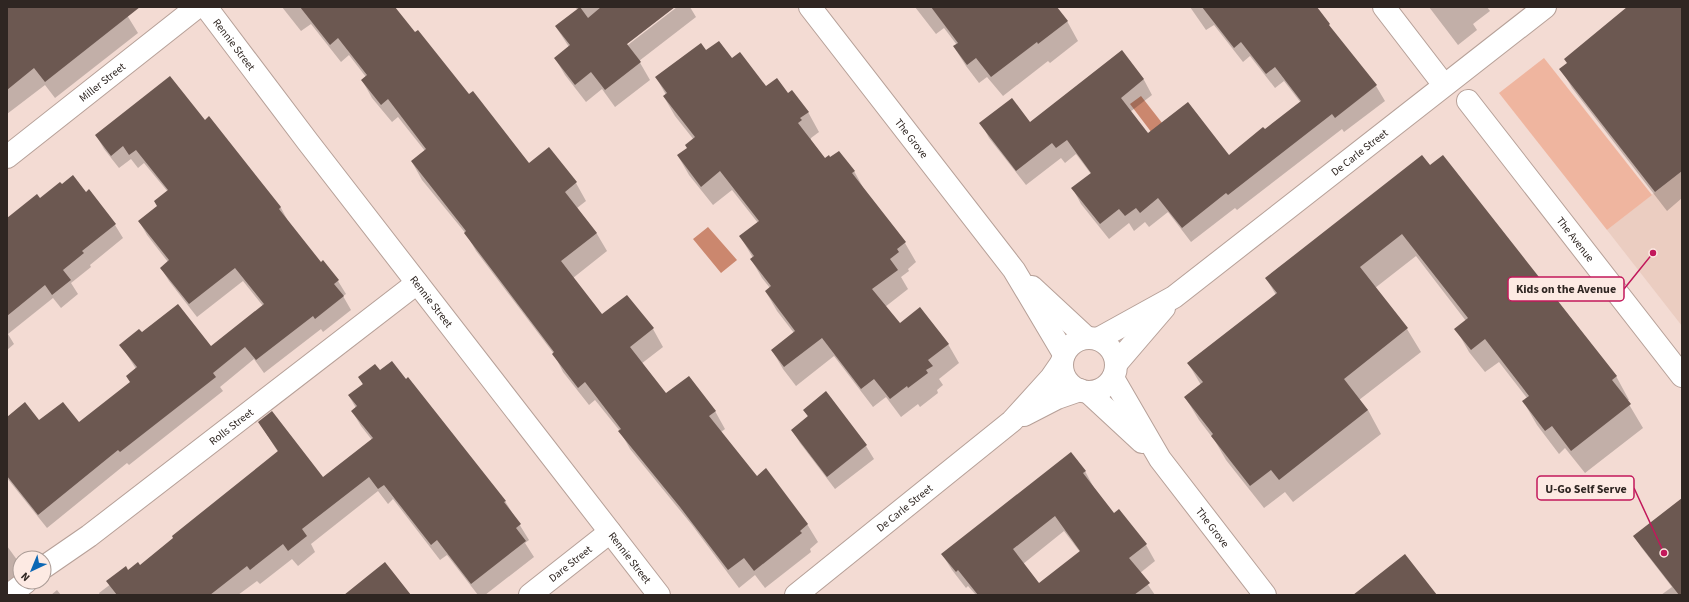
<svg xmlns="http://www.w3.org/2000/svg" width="1689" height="602" font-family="'Source Sans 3',sans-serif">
	<rect width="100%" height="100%" fill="#f3dbd3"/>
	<path fill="#ebcdc1" d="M1682,171V326L1607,230Z"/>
	<path fill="#efb59f" d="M1544,58L1652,195L1607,230L1499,93Z"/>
	<path fill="#cb876e" d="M1141,96L1166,128L1155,137L1130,104Z
		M708,227L737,260L721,273L693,239Z"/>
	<path fill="#0003" fill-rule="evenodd" d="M7,7H122L138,33L55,98L45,85L7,114Z
		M282,7H394L414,33L528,164L576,183L586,201L577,208L597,234L607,251L573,278L602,316L627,296L653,329L663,347L641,364L666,395L715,411L725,429L721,432L756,477L807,524L818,542L810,549L811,552L765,588L755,575L739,588L692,525L630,449L620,431L595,400L589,405L563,372L554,354L476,251L467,235L422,180L412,162L425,151L398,117L392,122L372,98L362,80L366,77L349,55L341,62L311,24L301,31Z
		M575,7H674L623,47L624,48L677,7H690L696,17L639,61L650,80L615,107L602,89L586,102L565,75L555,58L569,47L556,27L578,10Z
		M915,7H1055L1067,21L1078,41L1050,63L1048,61L1003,96L987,77L979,83L966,66L954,47L957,45L944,28L936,34Z
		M1190,7H1316L1334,33L1376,86L1385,101L1344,132L1342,129L1237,210L1235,208L1191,242L1168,212L1149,227L1145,222L1134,231L1129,223L1109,239L1081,204L1073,189L1091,174L1076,154L1065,163L1061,158L1026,185L989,138L981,123H1030L1121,51L1144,80L1152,95L1130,112L1148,134L1229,156L1301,103L1284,81L1275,88L1250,56L1243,62L1214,25L1206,30Z
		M1429,7H1487L1490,11L1473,24L1477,30L1458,45Z
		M1629,7H1682V198L1667,211L1572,88L1561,69Z
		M706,51L732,60L766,87L788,94L808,112L819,132L811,138V140L825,159L854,171L865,191L905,243L916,262L908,269L909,271L901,277L908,289L885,307L900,324L948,344L959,363L939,379L943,385L937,390L938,393L920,407L918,404L901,417L886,397L873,407L834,356L796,386L783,369L772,350L794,333L777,311L766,292L770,288L762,278L751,259L753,258L740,236L758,223L732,190L713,205L689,175L678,156L688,148L694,140L675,116L664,97L666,95L656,77Z
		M209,118L281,208L288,221L320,263L338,281L346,294L343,296L351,310L323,332L321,329L264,373L254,359L220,387L223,391L129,465L127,463L47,528L7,478V418L39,422L79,423L131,383L136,369L121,345L142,334L211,348L263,306L243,281L197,317L169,281L161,268L168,262L147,235L139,221L158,206L168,192L144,163L138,168L131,159L119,168L104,149L96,135L205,121Z
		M1422,156L1616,376L1629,400L1627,401L1643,428L1585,473L1565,448L1559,454L1537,425L1523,401L1527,398L1499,362L1485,372L1469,352L1456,329L1466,321L1416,256L1375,288L1407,329L1421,352L1359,400L1368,410L1381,434L1293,502L1285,492L1264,508L1226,460L1215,441L1199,420L1185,397L1201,385L1188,363L1276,295L1266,278Z
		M61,185L86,193L89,191L115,225L123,238L90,265L91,267L71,283L78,294L61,308L53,298L8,334L14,344L7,350V220Z
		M359,377L505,501L529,540L525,543L534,557L485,595H478L447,555L440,560L393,499L388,504L378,491L311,544L315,552L298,566L292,559L260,584L257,581L238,595H100L99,593L128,571L140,566L278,452L259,422L323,478L372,440L361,426L352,411L356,408L349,396L363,385Z
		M826,393L866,446L874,459L835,489L800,443L792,430L808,417L804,410Z
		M1085,471L1094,488L1114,514L1146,545L1155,561L1140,573L1155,595H976L968,586L966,588L952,570L942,554ZM1064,531L1080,552L1039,584L1023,564Z
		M1682,499V595H1661L1672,587L1641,547L1634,536Z
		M7,546L20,564V575L7,586Z
		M57,590L61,595H51Z"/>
	<path fill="#6c5851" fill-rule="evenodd" d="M7,7H140L45,82L34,68L7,90Z
		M300,7H395L415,32L418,30L469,94L473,91L529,163L549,147L577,182L565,192L597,233L561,261L602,314L627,295L654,328L630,347L666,393L689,376L716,411L709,416L757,476L766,468L808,524L800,531L802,533L754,571L744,558L728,570L680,507L618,431L621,429L585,382L578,388L552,354L554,352L464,233L466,231L411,161L426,149L388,99L381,105L361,80L367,75L338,38L330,45Z
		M580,7L588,18L601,7H675L627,44L641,62L605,90L591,72L575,85L554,58L570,45L555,26Z
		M931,7H1057L1068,21L1038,44L1037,42L991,77L976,58L967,65L953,46L958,43Z
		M1202,7H1317L1330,24L1329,25L1377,85L1335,118L1332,114L1228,195L1226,193L1182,228L1158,198L1140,213L1136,208L1125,216L1119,209L1100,224L1071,188L1091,173L1067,140L1056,148L1052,143L1016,171L979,123L1012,98L1030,122L1122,50L1144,79L1121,98L1148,133L1188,102L1229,155L1263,127L1265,129L1301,101L1275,67L1266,74L1241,42L1234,48Z
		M1627,7H1682V171L1655,192L1559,69L1567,63L1564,59Z
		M719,41L732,58L740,52L766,86L777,78L788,93L792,90L809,112L800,118L802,120L798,123L825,158L829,155L830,157L839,151L855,171L852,173L906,242L897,249L899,252L890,259L898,270L872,289L900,323L920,307L949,344L928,360L933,366L926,370L928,373L908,388L907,386L890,399L874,379L861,389L822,338L784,367L771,350L795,331L765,291L771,286L750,259L754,256L739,236L759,221L720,171L701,187L677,155L687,148L685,145L695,137L663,96L667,93L655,77L701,43L706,50Z
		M170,76L205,120L209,116L281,207L279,209L321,262L323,260L339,280L334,284L344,296L315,319L313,316L256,360L245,347L213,373L216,377L120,452L118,450L38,515L7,476V417L25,402L39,420L63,402L79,422L130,382L126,376L137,367L119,345L139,329L142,332L178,304L211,346L264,304L235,268L189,304L160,268L169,260L138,221L157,206L154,201L168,190L136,150L129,155L123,146L111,156L95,135Z
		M1422,155L1430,165L1443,155L1617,376L1612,380L1631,404L1571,451L1552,426L1545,431L1522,401L1529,396L1485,339L1471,350L1454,329L1468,318L1402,234L1360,267L1408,328L1344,379L1368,410L1279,480L1271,470L1250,486L1211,436L1213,434L1184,397L1203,382L1187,363L1277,293L1265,278Z
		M73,175L86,192L89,189L116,224L82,251L84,253L63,270L71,280L52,295L45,285L7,316V218L37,194L40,198L60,182L62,184Z
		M392,361L406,379L408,377L506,501L504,502L521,524L516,528L526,541L471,584L437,540L431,545L384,485L378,489L369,477L302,529L307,536L288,551L283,544L250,570L247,566L210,595H117L106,581L126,566L128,570L138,562L140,565L173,538L172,536L278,451L258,422L272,411L323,477L373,438L351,411L357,406L348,395L363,384L358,377L375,364L380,370Z
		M826,391L867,445L827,477L791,430L808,416L803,410Z
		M1071,452L1086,471L1083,473L1114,513L1119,509L1147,544L1129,558L1150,583L1134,595H978L958,570L956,572L941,554ZM1055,516L1080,551L1039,583L1013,549Z
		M1682,498V595H1679L1633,536Z
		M1405,554L1437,595H1353Z
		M385,562L411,595H344Z"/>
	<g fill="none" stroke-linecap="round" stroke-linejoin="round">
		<g stroke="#b6a098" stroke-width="24">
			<g id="minor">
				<path id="s1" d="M206,7L308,142L659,595"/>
				<path id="s2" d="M810,7L1014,270L1064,354"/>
				<path d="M1384,7L1444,85"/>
				<path id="s3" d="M1468,101L1682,376"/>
				<path id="s4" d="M7,157L197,7"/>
				<path d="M1032,287L1087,338"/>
				<circle cx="1089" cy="365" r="27"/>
				<path id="s5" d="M1098,339L1174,297L1545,7"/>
				<path d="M1116,364L1164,308"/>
				<path id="s6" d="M1113,378L1160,459L1265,595"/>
				<path d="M1088,392L1142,442"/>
				<path d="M1024,415L1057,398L1080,390"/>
				<path id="s7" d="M44,567L89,536L417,283"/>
				<path d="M9,595L26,582"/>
				<path id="s8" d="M530,595L610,532"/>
				<path id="s9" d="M796,595L1012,421L1051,378L1062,362"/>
			</g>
		</g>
		<use href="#minor" stroke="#fff" stroke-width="22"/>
	</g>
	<g text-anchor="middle" stroke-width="4" stroke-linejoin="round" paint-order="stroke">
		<g font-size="11" fill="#2f2622" stroke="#fdeae3">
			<text dy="4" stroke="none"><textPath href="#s1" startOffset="47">Rennie Street</textPath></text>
			<text dy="4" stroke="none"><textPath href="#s4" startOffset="121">Miller Street</textPath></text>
			<text dy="4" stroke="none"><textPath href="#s2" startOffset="166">The Grove</textPath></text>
			<text dy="4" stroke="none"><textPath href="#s5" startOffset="322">De Carle Street</textPath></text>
			<text dy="4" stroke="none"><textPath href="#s3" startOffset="175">The Avenue</textPath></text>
			<text dy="4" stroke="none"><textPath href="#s1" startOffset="371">Rennie Street</textPath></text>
			<text dy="4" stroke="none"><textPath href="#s7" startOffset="234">Rolls Street</textPath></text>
			<text dy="4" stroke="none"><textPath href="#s9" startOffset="139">De Carle Street</textPath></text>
			<text dy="4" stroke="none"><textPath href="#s6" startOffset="180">The Grove</textPath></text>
			<text dy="4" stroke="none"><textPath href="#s1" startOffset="695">Rennie Street</textPath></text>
			<text dy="4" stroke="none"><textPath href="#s8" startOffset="51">Dare Street</textPath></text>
		</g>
	</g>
	<path fill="none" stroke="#c2185b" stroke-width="1.5" d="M1653 253L1624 289M1664 553L1634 488"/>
	<g fill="#c2185b" stroke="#fdeae3" stroke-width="1.5">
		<circle cx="1653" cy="253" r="4"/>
		<circle cx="1664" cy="553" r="4"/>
	</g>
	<g fill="#fdeae3" stroke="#c2185b" stroke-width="1.5">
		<rect x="1508" y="277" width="116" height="24" rx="4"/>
		<rect x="1537" y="476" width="97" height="24" rx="4"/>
	</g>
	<g font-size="12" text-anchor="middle" font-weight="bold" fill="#2f2622">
		<text x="1566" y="293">Kids on the Avenue</text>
		<text x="1586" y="493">U-Go Self Serve</text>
	</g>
	<rect width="1689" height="602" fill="none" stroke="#2f2622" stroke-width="16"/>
	<g transform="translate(32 570) rotate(224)"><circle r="19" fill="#fdeae3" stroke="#ab9c96"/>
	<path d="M0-3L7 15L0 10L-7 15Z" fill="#0c67b4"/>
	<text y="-6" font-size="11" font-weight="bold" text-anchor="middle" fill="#2f2622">N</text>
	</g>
</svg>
